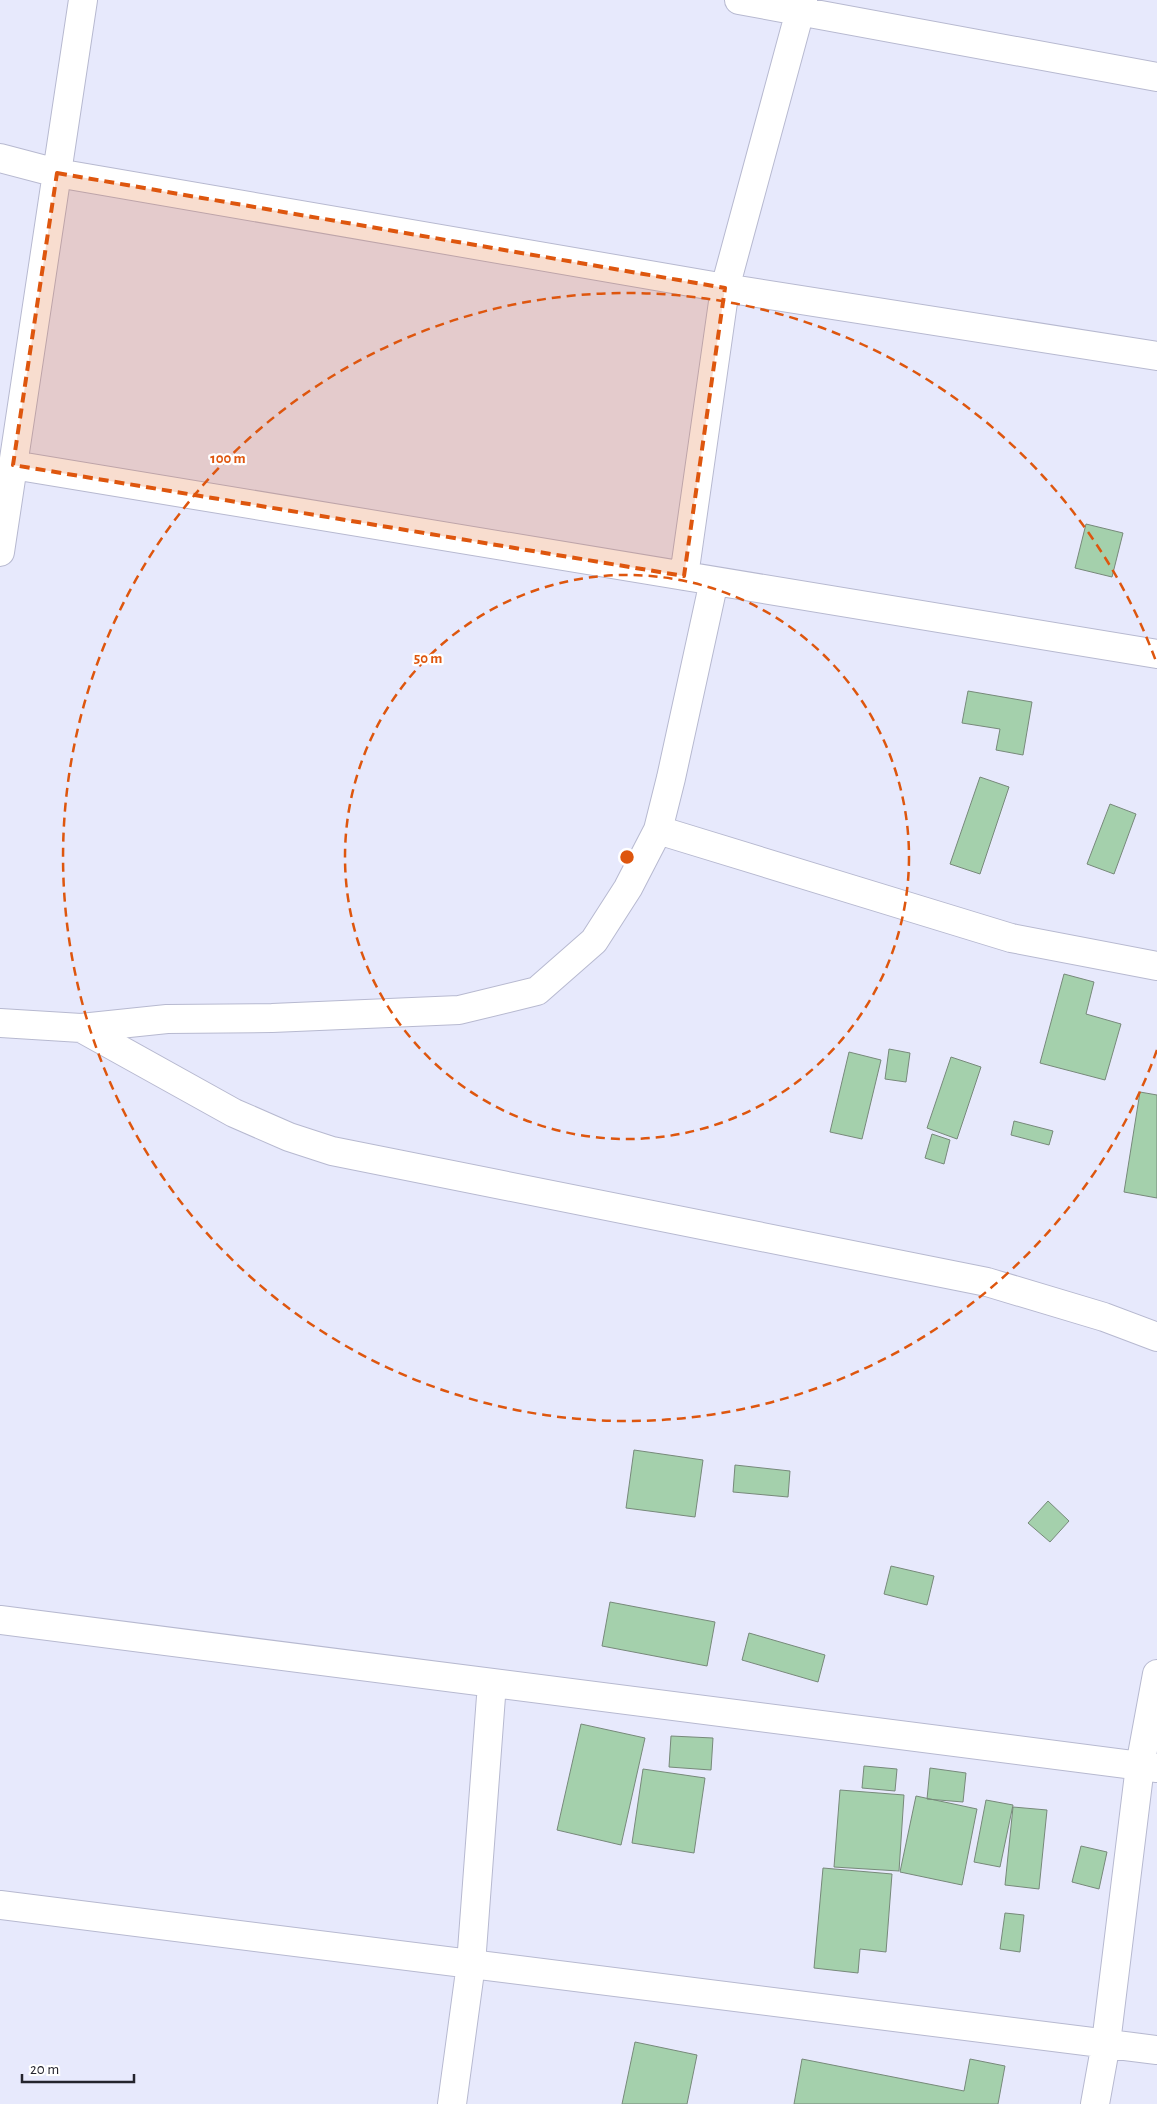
<svg xmlns="http://www.w3.org/2000/svg" width="1157" height="2104" font-family="'Alegreya Sans',sans-serif">
	<rect width="100%" height="100%" fill="#e7e9fc"/>
	<path fill="#a4d0ac" stroke="#77897a" d="M1086,524L1123,533L1112,577L1075,568Z
		M968,691L1032,702L1023,755L996,750L1000,729L962,723Z
		M980,777L1009,787L980,874L950,864Z
		M1110,804L1136,814L1114,874L1087,864Z
		M1064,974L1094,982L1086,1014L1121,1024L1105,1080L1040,1063Z
		M889,1049L910,1053L906,1082L885,1079Z
		M849,1052L881,1060L862,1139L830,1132Z
		M951,1057L981,1067L957,1139L927,1128Z
		M1140,1092L1157,1095V1198L1124,1192Z
		M1014,1121L1053,1131L1049,1145L1011,1135Z
		M932,1134L950,1140L944,1164L925,1158Z
		M634,1450L703,1460L695,1517L626,1508Z
		M735,1465L790,1471L788,1497L733,1492Z
		M1048,1501L1069,1521L1050,1542L1028,1523Z
		M891,1566L934,1576L927,1605L884,1594Z
		M610,1602L715,1622L707,1666L602,1646Z
		M749,1633L825,1655L818,1682L742,1660Z
		M581,1724L645,1738L621,1845L557,1830Z
		M671,1736L713,1738L711,1770L669,1767Z
		M864,1766L897,1769L895,1791L862,1788Z
		M930,1768L966,1773L963,1802L927,1799Z
		M643,1769L705,1778L694,1853L632,1843Z
		M840,1790L904,1795L899,1871L834,1867Z
		M916,1796L977,1809L962,1885L900,1872Z
		M986,1800L1013,1805L1000,1867L974,1862Z
		M1013,1807L1047,1810L1039,1889L1005,1885Z
		M1081,1846L1107,1852L1099,1889L1072,1882Z
		M823,1868L892,1874L886,1952L860,1949L858,1973L814,1968Z
		M1005,1913L1024,1915L1020,1952L1000,1949Z
		M635,2042L697,2055L687,2104H622Z
		M802,2059L964,2091L970,2059L1005,2066L998,2104H794Z"/>
	<g fill="none" stroke-linecap="round" stroke-linejoin="round">
		<g stroke="#b7b9d0" stroke-width="30">
			<path id="street" d="M739,0L1157,77
				M0,158L57,173L725,288L1157,356
				M13,465L1157,654
				M0,552L83,0
				M684,576L725,288L803,0
				M658,830L1011,938L1157,966
				M0,1023L81,1028L167,1019L272,1018L459,1010L537,991L594,941L628,888L658,830L671,778L714,581
				M81,1028L234,1113L289,1137L332,1151L987,1282L1104,1317L1157,1337
				M0,1620L1157,1768
				M0,1905L1157,2050
				M452,2104L471,1964L492,1683
				M1095,2104L1106,2043L1140,1766L1157,1674"/>
		</g>
		<use href="#street" stroke="#fff" stroke-width="28"/>
	</g>
	<path fill="#de560e" fill-opacity="0.2" stroke="#de560e" stroke-width="4" stroke-dasharray="10 6" stroke-linejoin="round" d="M57,173L725,288L684,576L13,465Z"/>
	<g fill="none" stroke="#de560e" stroke-width="2.5" stroke-dasharray="9 6">
		<circle cx="627" cy="857" r="282"/>
		<path d="M1157 1050A564 564 0 1 1 1157 664"/>
	</g>
	<circle cx="627" cy="857" r="8" fill="#de560e" stroke="#fff" stroke-width="2.5"/>
	<g font-size="15" text-anchor="middle" font-weight="bold" fill="#de560e" stroke="#fff" stroke-width="4.5" stroke-linejoin="round" paint-order="stroke">
		<text x="228" y="463">100 m</text>
		<text x="428" y="663">50 m</text>
	</g>
	<path d="M22 2074v8h112v-8" fill="none" stroke="#24242d" stroke-width="2.5"/>
	<text x="30" y="2074" font-size="15" fill="#24242d" stroke="#ffffff" stroke-width="4" paint-order="stroke">20 m</text>
</svg>
